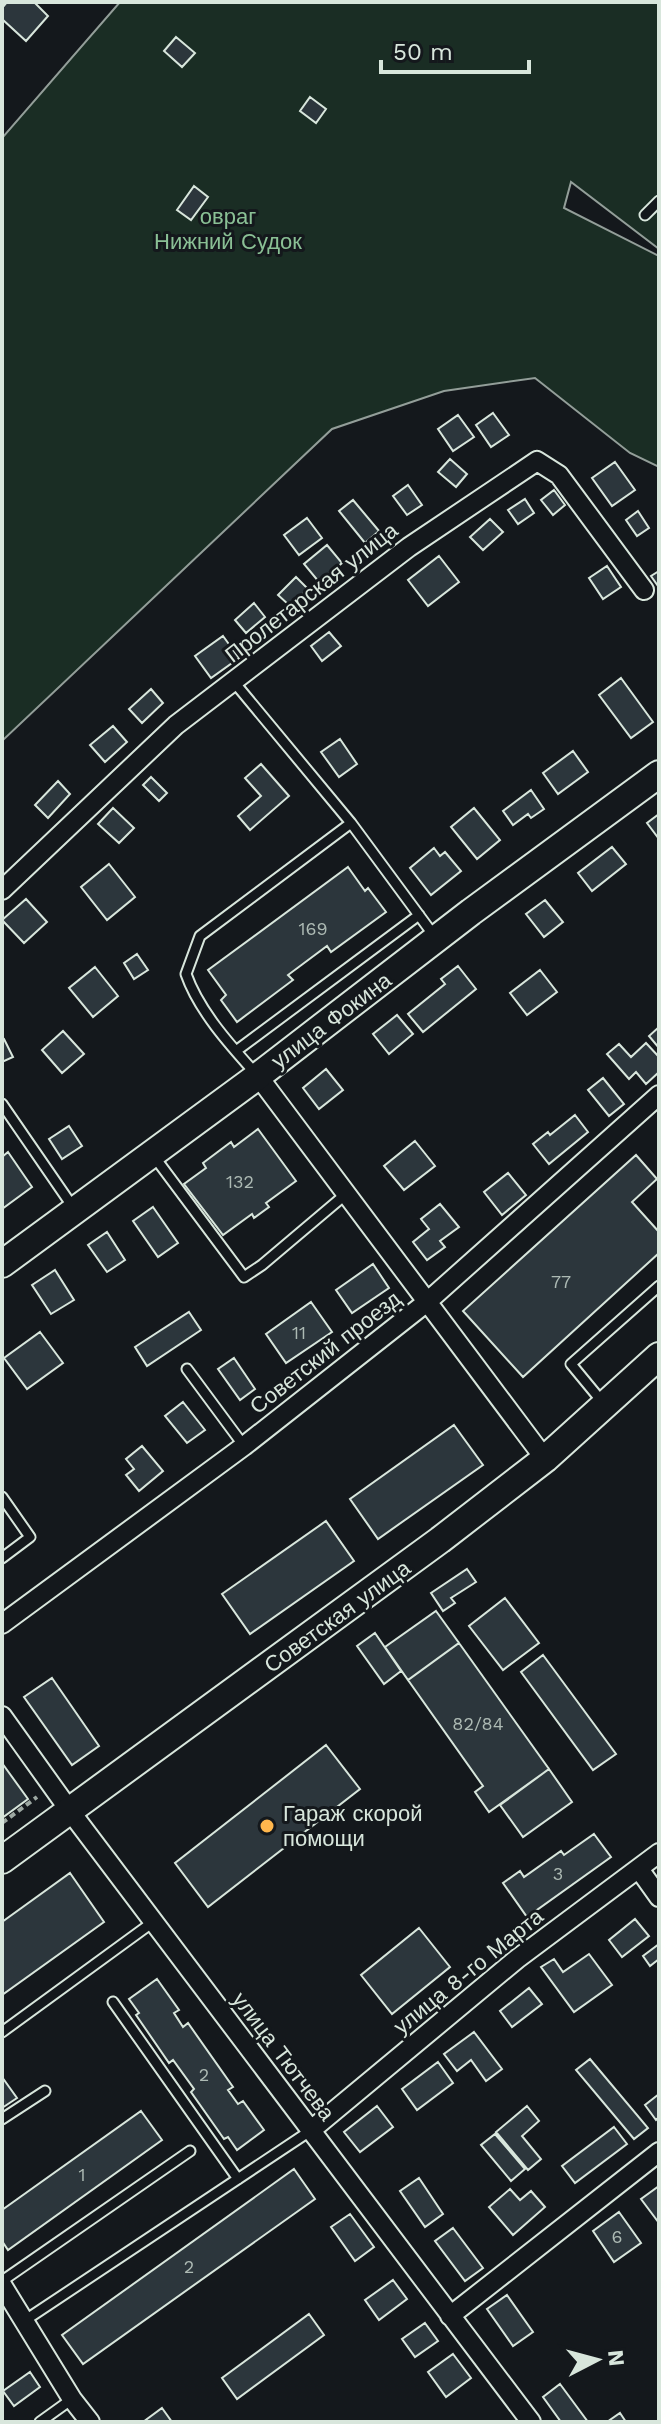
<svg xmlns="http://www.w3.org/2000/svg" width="661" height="2424" font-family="'Work Sans',sans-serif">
	<rect width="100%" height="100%" fill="#14181c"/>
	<path fill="#1a2d24" stroke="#939e99" stroke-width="2" d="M120,2H659V249L571,182L564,208L659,256V467L630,453L535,378L444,391L332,429L2,741V138Z"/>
	<path fill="#2c363c" stroke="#d8e6dc" stroke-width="2" d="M7,2H34L48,16L26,41L2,19V8Z
		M176,37L195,53L182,67L164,51Z
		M310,97L326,109L316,123L300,111Z
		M194,186L208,197L191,220L177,210Z
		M493,413L509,435L491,447L476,425Z
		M458,415L474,437L453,451L438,429Z
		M450,459L467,474L456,487L438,472Z
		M615,462L635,490L612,506L592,478Z
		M408,485L422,505L407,515L393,496Z
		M554,490L565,505L553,515L541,500Z
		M525,499L534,513L518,524L508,510Z
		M353,500L379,531L365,543L339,511Z
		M638,511L649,528L637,536L626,520Z
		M307,518L322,538L299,555L284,535Z
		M490,519L503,532L483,550L470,537Z
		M327,545L342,563L319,582L304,564Z
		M439,556L459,582L428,606L408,580Z
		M607,566L621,587L603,599L589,578Z
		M659,571V586H658L651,576Z
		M296,577L308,589L290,606L278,595Z
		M254,603L265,617L246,633L235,620Z
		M329,632L341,646L322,661L311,646Z
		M223,636L239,658L211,678L195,656Z
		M621,678L653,722L631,738L599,695Z
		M151,689L163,703L142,723L129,709Z
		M113,726L127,742L105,762L90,745Z
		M340,739L357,764L339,777L321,752Z
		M573,751L588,772L558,794L543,773Z
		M261,764L289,796L250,830L238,816L261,796L245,778Z
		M151,777L167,793L159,801L143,785Z
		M58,781L70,794L48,818L35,805Z
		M531,790L544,809L531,818L528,814L513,825L503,811Z
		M113,808L134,828L119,843L98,824Z
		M474,808L500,840L477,859L451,827Z
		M659,814V839L647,823Z
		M612,847L626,864L592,891L578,873Z
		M434,848L440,856L445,852L461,871L431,895L410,868Z
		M109,864L135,897L107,920L81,887Z
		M348,867L365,891L368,888L386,912L331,952L327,946L288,975L293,980L237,1022L221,1000L226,995L208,970Z
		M26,899L47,922L24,943L2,920Z
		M545,900L563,922L544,937L526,914Z
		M137,954L148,970L134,979L124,963Z
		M458,966L476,989L423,1032L408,1014L445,984L441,979Z
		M95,967L118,996L93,1017L69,988Z
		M540,970L557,992L527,1015L510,993Z
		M397,1015L413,1034L389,1054L373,1034Z
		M659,1027V1048L649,1036Z
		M63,1031L84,1054L62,1073L42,1050Z
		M4,1039L13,1057L2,1062V1040Z
		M646,1043L659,1057V1072L646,1084L636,1072L629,1079L607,1054L619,1044L631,1057Z
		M326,1069L343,1090L319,1109L303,1088Z
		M603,1078L624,1104L609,1116L588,1090Z
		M575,1115L588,1132L549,1164L533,1144L548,1132L550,1135Z
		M69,1126L82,1146L62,1159L49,1139Z
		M258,1129L296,1181L266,1203L269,1207L254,1218L252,1214L223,1235L184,1184L206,1168L203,1163L231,1142L234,1147Z
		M415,1141L435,1166L404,1190L384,1166Z
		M8,1152L32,1187L2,1209V1157Z
		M636,1155L657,1179L632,1202L659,1232V1253L523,1377L463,1311Z
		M508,1173L526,1195L502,1215L484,1192Z
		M440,1204L459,1227L440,1241L445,1247L427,1260L413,1242L429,1229L421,1219Z
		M153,1207L178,1243L158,1257L133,1221Z
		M107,1232L125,1260L107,1272L88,1245Z
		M373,1264L389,1288L352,1313L336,1290Z
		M55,1270L74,1300L51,1314L32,1285Z
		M311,1302L332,1332L286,1363L266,1334Z
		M189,1312L201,1330L147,1366L135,1347Z
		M40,1332L63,1363L27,1389L4,1358Z
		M234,1358L255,1389L240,1400L218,1369Z
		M183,1402L205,1430L187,1443L165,1416Z
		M454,1425L483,1465L378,1539L350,1499Z
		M142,1446L163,1471L139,1491L126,1475L134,1469L126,1459Z
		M326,1521L354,1561L250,1634L222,1594Z
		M467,1569L476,1582L451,1598L455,1603L443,1611L431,1593Z
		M505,1598L539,1643L503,1670L469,1626Z
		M436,1611L459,1643L408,1680L385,1647Z
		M375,1633L401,1671L384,1684L357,1646Z
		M459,1643L549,1769L489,1812L475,1792L483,1786L408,1680Z
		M543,1655L616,1754L593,1770L521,1672Z
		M52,1678L99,1746L72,1765L24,1697Z
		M326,1745L360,1789L208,1907L175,1863Z
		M2,1763L28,1799L2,1818Z
		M549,1769L572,1802L523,1837L500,1805Z
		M594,1834L611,1857L527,1917L503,1883L520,1871L524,1877L561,1851L564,1855Z
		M70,1873L104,1922L2,1995V1922Z
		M635,1919L649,1936L622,1957L609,1940Z
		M419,1928L450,1967L392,2014L361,1975Z
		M659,1944V1959L650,1966L643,1956Z
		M589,1954L612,1985L574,2012L541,1967L554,1959L563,1972Z
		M157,1979L179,2010L174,2013L183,2027L188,2023L233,2087L228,2090L238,2104L243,2101L264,2130L237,2150L228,2137L224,2139L191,2092L194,2089L173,2060L169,2063L136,2015L139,2013L129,1999Z
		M529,1988L542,2004L512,2027L500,2011Z
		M474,2032L502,2069L486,2081L471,2060L457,2071L444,2054Z
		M590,2059L648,2128L634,2139L576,2070Z
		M438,2062L453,2083L417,2110L402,2089Z
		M2,2077L17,2098L2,2108Z
		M659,2094V2117L656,2120L645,2105Z
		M377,2106L393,2127L360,2152L344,2132Z
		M527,2106L539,2121L522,2136L541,2159L528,2170L496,2132Z
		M141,2111L162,2140L8,2250L2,2241V2210Z
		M614,2127L627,2144L575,2183L562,2166Z
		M495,2134L525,2169L511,2181L481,2145Z
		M294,2169L315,2199L83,2364L62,2335Z
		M419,2178L443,2214L425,2227L400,2191Z
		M659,2186V2223L641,2199Z
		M510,2189L520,2200L531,2191L545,2207L513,2235L489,2207Z
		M619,2212L641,2243L614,2262L593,2231Z
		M350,2214L374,2247L355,2261L331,2227Z
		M453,2228L483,2268L465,2281L435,2241Z
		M393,2280L407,2299L379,2320L365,2300Z
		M507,2295L533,2332L513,2346L487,2309Z
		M309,2314L324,2335L237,2399L222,2378Z
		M425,2323L438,2341L415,2357L402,2339Z
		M453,2354L471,2378L446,2397L428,2372Z
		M30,2372L40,2387L14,2406L3,2391Z
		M560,2384L588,2422H561L543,2397Z
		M162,2408L172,2422H143Z
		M620,2413L626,2422H607Z"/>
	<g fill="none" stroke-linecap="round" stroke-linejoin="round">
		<g stroke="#d8e6dc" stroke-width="13">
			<path id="lane" d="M645,215L659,201
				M234,682L351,823L435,937
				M236,1051L419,915
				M256,1074C230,1045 199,1011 186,974L200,936L351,823
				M2,1104L75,1210
				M153,1155L244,1277L262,1265L346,1194
				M187,1369L244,1446
				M604,1404L571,1364L659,1286
				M2,1497L30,1537L2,1558
				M113,2002L238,2179
				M2,2032L153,1922
				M2,2119L45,2091
				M2,2281L190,2151
				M24,2321L310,2131
				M40,2422L72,2399"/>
		</g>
		<g stroke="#d8e6dc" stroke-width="22">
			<path id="street" d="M2,890L176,725L409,547L537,461L559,475L644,590
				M258,1076L545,1459
				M2,1624L244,1446L427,1302L659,1095
				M2,1716L70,1811L531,2422
				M639,1869L659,1897
				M310,2131L517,1959L659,1853
				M2,2285L72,2399L90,2422
				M450,2316L659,2152"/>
		</g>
		<g stroke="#d8e6dc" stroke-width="30">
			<path id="secondary" d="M2,1264L258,1076L471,912L659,774
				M2,1860L440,1540L545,1459L659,1356"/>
		</g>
		<path stroke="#9da8a2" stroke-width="4" stroke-dasharray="6 4" stroke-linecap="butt" d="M2,1823L37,1797"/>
		<use href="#lane" stroke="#14181c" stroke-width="9"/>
		<use href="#street" stroke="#14181c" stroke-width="18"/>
		<use href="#secondary" stroke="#14181c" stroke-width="26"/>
	</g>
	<circle fill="#ffb74d" stroke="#14181c" stroke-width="3" cx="267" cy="1826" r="8"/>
	<g text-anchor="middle" stroke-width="6" stroke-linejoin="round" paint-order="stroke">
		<g font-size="18" fill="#adbab4">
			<text x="313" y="935">169</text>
			<text x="240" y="1188">132</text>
			<text x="561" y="1288">77</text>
			<text x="299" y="1339">11</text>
			<text x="478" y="1730">82/84</text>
			<text x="558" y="1880">3</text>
			<text x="204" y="2081">2</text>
			<text x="82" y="2181">1</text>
			<text x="617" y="2243">6</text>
			<text x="189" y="2273">2</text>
		</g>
		<g font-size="22" fill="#8ac095" stroke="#14181c">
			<text x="228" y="224">овраг<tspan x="228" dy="25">Нижний Судок</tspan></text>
		</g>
		<g font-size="22" fill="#d8e6dc" stroke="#14181c">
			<text transform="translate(311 592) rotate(-38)" y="8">Пролетарская улица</text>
			<text transform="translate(331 1020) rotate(-37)" y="8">улица Фокина</text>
			<text transform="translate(325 1352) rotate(-38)" y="8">Советский проезд</text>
			<text transform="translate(337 1616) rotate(-36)" y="8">Советская улица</text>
			<text transform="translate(468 1971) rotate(-39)" y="8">улица 8-го Марта</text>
			<text transform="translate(284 2056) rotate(53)" y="8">улица Тютчева</text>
		</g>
		<g font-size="22" fill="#d8e6dc" stroke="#14181c" text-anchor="start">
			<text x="283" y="1821">Гараж скорой<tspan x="283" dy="25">помощи</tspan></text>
		</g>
	</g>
	<rect width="661" height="2424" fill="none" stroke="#d8e6dc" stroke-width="8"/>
	<g transform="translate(597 2360) rotate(84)" stroke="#14181c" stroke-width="6" paint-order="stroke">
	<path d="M0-6L14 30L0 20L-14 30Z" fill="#d8e6dc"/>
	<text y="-12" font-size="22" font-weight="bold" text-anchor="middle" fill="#d8e6dc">N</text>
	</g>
	<path d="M381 60v12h148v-12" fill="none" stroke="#d8e6dc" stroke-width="4"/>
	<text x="393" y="60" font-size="24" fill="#d8e6dc" stroke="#14181c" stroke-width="6" paint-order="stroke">50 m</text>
</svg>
